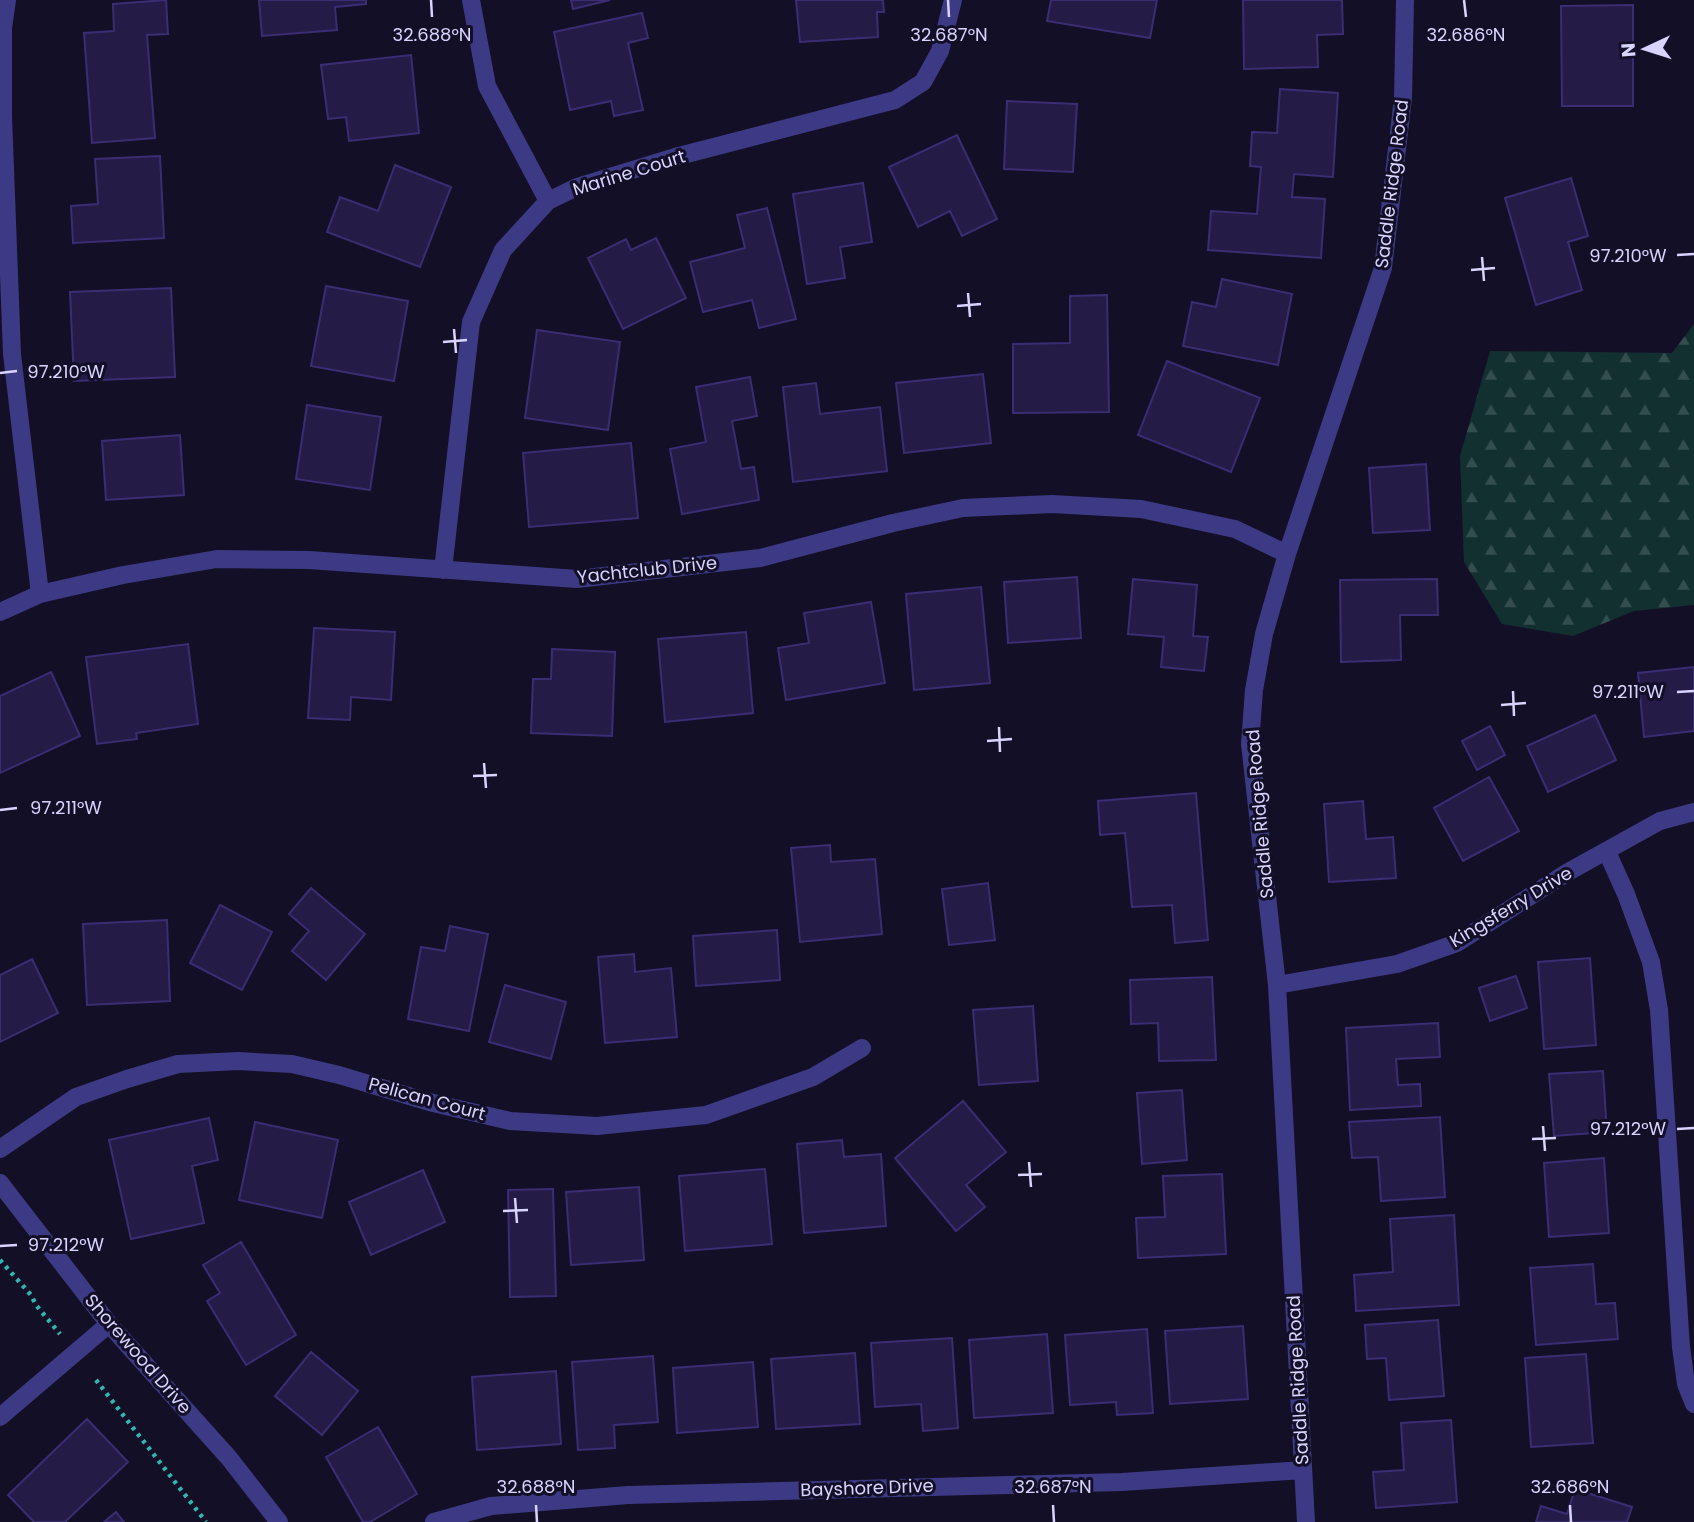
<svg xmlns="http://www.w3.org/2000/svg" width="1694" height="1522" font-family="Poppins,sans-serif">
	<defs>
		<pattern id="forest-firs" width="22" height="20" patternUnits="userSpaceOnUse" patternTransform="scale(1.75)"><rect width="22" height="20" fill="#12302f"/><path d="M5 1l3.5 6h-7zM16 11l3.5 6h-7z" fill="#344d4e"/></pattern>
	</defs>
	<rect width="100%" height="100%" fill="#130f26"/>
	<path fill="url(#forest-firs)" d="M1694,324V605L1634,611L1573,636L1502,624L1464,562L1460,456L1490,351L1672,353Z"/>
	<path fill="#241b47" stroke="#3b2d73" stroke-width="2" d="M166,0L168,34L147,35L155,138L92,143L84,33L114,31L113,4Z
		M259,0H366V4L335,7L337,30L262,36Z
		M571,0H610L573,9Z
		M796,0H883L884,12H877L878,37L800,42Z
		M1051,0H1157L1150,38L1047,21Z
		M1243,0H1342L1343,34L1317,35L1318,67L1244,69Z
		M1633,5V106H1562L1561,6Z
		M642,13L648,38L628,43L643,110L614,116L611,101L570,110L554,32Z
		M411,55L419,133L349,141L346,117L328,119L321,65Z
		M1280,89L1338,93L1333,177L1294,174L1292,197L1325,199L1321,258L1208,250L1211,211L1257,214L1261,167L1250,166L1252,132L1277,133Z
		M1007,101L1077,104L1073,172L1004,169Z
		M957,135L997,219L962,236L950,211L918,227L889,167Z
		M160,156L164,238L73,243L71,206L98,204L95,159Z
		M395,165L451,187L420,267L327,232L340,197L378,211Z
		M1571,178L1588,236L1568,242L1582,290L1536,305L1505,198Z
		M863,183L872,242L840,247L845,278L807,284L793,194Z
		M767,208L796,319L759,328L752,300L703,312L690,262L745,248L737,215Z
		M656,238L686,298L623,329L588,258L626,239L631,250Z
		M1222,279L1292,294L1278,365L1183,346L1192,302L1216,307Z
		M326,286L408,301L394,381L311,366Z
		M171,288L175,377L74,381L70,292Z
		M1107,295L1109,412L1013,413V344L1070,343V296Z
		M537,330L620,342L608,430L525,418Z
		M1167,361L1260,398L1231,472L1138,435Z
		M983,374L991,443L904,453L896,383Z
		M750,377L757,416L732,421L741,469L754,467L759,500L682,514L670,449L706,442L696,387Z
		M816,383L820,414L880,407L887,471L793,482L783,387Z
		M307,405L381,417L370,490L296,479Z
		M180,435L184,495L106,500L102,441Z
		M631,443L638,518L529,527L523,453Z
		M1426,464L1430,530L1373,533L1369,468Z
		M1077,577L1081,638L1008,643L1004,582Z
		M1133,579L1197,585L1193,636L1208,637L1204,671L1161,667L1164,637L1128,634Z
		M1437,579L1438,615H1400L1401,660L1341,662L1340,580Z
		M981,587L990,683L914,690L906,594Z
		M871,602L885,683L786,700L778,648L809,643L804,613Z
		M314,628L395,632L391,700L351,697L350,720L308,718Z
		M746,632L753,713L665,722L658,639Z
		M188,644L198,724L136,733L137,739L97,744L86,657Z
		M552,649L615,652L612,736L531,733L533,679H551Z
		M1694,667V731L1644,737L1638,673Z
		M51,672L80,736L0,773V696Z
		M1595,715L1616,760L1548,792L1527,746Z
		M1490,726L1505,755L1477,770L1462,741Z
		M1489,777L1519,831L1463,861L1434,808Z
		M1196,793L1208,940L1175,943L1172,905L1132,907L1125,833L1100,835L1098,801Z
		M1363,801L1366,839L1393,837L1396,878L1329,882L1324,804Z
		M830,845L831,862L875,859L882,934L800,942L791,848Z
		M988,883L995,940L949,945L942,889Z
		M311,888L365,934L326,980L292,951L309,931L289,914Z
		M220,905L272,932L242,990L190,963Z
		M167,920L170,1001L87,1005L83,924Z
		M450,926L488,934L469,1031L408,1019L421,947L445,951Z
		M777,930L780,980L696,986L693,936Z
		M634,954L635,972L671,968L677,1037L605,1043L598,957Z
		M1590,958L1596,1045L1544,1049L1538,962Z
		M32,959L58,1013L0,1042V975Z
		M1516,976L1527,1008L1490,1021L1479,988Z
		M1212,977L1216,1060L1159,1061L1158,1023L1131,1024L1130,980Z
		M505,985L566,1002L551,1059L489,1042Z
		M1033,1006L1038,1081L979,1085L973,1010Z
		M1438,1023L1440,1057L1396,1059L1398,1085L1420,1084L1421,1106L1350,1110L1346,1028Z
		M1603,1071L1607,1132L1554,1136L1549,1074Z
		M1182,1090L1187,1160L1142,1164L1137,1093Z
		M963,1101L1006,1152L966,1185L985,1207L956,1231L895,1158Z
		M1440,1117L1445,1197L1381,1201L1378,1157L1352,1158L1349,1122Z
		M209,1118L218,1160L192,1166L204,1223L131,1239L109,1140Z
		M255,1122L338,1140L322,1218L239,1200Z
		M842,1140L844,1157L881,1154L886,1226L804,1233L797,1144Z
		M1604,1158L1609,1233L1549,1237L1544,1163Z
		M765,1169L772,1244L685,1251L679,1176Z
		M423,1170L445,1222L371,1255L349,1202Z
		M1222,1174L1226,1254L1138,1258L1136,1218L1165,1217L1163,1176Z
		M639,1187L644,1260L571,1265L566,1192Z
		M553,1189L556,1296L510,1297L508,1190Z
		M1454,1215L1459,1305L1356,1311L1354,1275L1393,1272L1390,1219Z
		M241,1242L296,1335L246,1365L207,1301L220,1293L203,1265Z
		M1593,1264L1596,1304L1615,1303L1618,1339L1536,1345L1530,1268Z
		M1438,1320L1444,1396L1389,1400L1386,1358L1367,1359L1365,1325Z
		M1243,1326L1248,1399L1170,1404L1165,1331Z
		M1147,1329L1153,1413L1117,1415L1116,1402L1070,1405L1065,1335Z
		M1047,1334L1053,1413L974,1418L969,1340Z
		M952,1338L958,1428L923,1431L921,1404L875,1407L871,1343Z
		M311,1352L358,1391L322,1435L275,1396Z
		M855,1353L860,1424L776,1429L771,1359Z
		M1586,1354L1593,1443L1531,1447L1525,1358Z
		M653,1356L658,1422L614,1425L615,1448L578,1450L572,1362Z
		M753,1362L758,1427L677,1433L673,1368Z
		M556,1371L561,1444L477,1450L472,1377Z
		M87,1419L128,1462L65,1522H34L8,1495Z
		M1451,1420L1457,1502L1376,1508L1373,1472L1404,1470L1401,1423Z
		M378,1427L417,1494L370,1522H363L326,1457Z
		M1575,1489L1632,1507L1627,1522H1536L1541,1506L1567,1514Z
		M116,1512L124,1522H104Z"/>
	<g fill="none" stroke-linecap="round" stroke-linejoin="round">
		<path stroke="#2fb8b0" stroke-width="4.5" stroke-dasharray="3.5 5" stroke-linecap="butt" d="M0,1260L31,1295L36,1305L60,1334
			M96,1380L206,1522"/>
		<path stroke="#3d3a85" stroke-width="18" d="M7,0L3,28V116L12,354L40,594
			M471,0L487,86L548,201
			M443,570L471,322L503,250L548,201L577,187L675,157L895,100L923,82L940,51L953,0
			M0,612L40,594L123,575L217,559L309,560L577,579L760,558L893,523L963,508L1052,504L1141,509L1235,529L1287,554
			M1607,852L1626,894L1651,962L1659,1010L1681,1347L1686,1384L1694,1404
			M1277,985L1397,964L1457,943L1568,872L1660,821L1694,812
			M0,1149L76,1097L127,1079L178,1064L238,1061L292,1064L339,1075L429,1102L510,1121L597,1126L706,1115L813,1077L862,1048
			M0,1183L109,1324L229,1458L279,1522
			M0,1417L109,1324
			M434,1522L491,1506L628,1495L1122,1482L1303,1470
			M1306,1522L1277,985L1250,744L1254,690L1264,634L1287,554L1383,268L1403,98L1405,0"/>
	</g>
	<path fill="none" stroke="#d9d4ff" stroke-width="2.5" d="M431,0L432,17M948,0L949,17M1464,0L1466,17M1677,255L1694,254M1482,257L1484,281M1471,270L1495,268M968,293L970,317M957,306L981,304M454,329L456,353M443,342L467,340M0,373L17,371M1513,691L1514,716M1677,692L1694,691M1501,705L1526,703M999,727L1000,752M987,741L1012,739M484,763L486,788M473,776L497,775M0,810L17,808M1543,1126L1545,1151M1677,1129L1694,1128M1532,1139L1556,1138M1029,1162L1031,1187M1018,1175L1042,1174M515,1198L517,1223M503,1211L528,1210M0,1246L17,1245M536,1505L537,1522M1053,1505L1054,1522M1570,1505L1571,1522"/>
	<g text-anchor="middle" stroke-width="6" stroke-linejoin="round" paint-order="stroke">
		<g font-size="18" fill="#d9d4ff" stroke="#130f26">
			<text transform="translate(629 173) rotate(-17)" y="6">Marine Court</text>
			<text transform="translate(1392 184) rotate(-83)" y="6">Saddle Ridge Road</text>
			<text transform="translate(647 570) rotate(-6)" y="6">Yachtclub Drive</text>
			<text transform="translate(1260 814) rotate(-95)" y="6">Saddle Ridge Road</text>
			<text transform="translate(1511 907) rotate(-31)" y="6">Kingsferry Drive</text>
			<text transform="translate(427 1099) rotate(15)" y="6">Pelican Court</text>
			<text transform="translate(138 1354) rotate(49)" y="6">Shorewood Drive</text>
			<text transform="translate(1298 1380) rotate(-93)" y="6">Saddle Ridge Road</text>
			<text transform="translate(867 1488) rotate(-2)" y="6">Bayshore Drive</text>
		</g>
	</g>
	<g font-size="18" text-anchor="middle" fill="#d9d4ff" stroke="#130f26" stroke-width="6" stroke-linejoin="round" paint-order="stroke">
		<text x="432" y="41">32.688°N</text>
		<text x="949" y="41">32.687°N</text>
		<text x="1466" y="41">32.686°N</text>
		<text x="1628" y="262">97.210°W</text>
		<text x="66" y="378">97.210°W</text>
		<text x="1628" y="698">97.211°W</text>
		<text x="66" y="814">97.211°W</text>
		<text x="1628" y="1135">97.212°W</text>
		<text x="66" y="1251">97.212°W</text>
		<text x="536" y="1493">32.688°N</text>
		<text x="1053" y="1493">32.687°N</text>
		<text x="1570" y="1493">32.686°N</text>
	</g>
	<g transform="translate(1645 49) rotate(266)" stroke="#130f26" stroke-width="5" paint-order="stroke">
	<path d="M0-5L12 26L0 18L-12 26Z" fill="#d9d4ff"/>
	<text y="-10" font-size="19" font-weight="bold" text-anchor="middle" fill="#d9d4ff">N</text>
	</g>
</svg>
